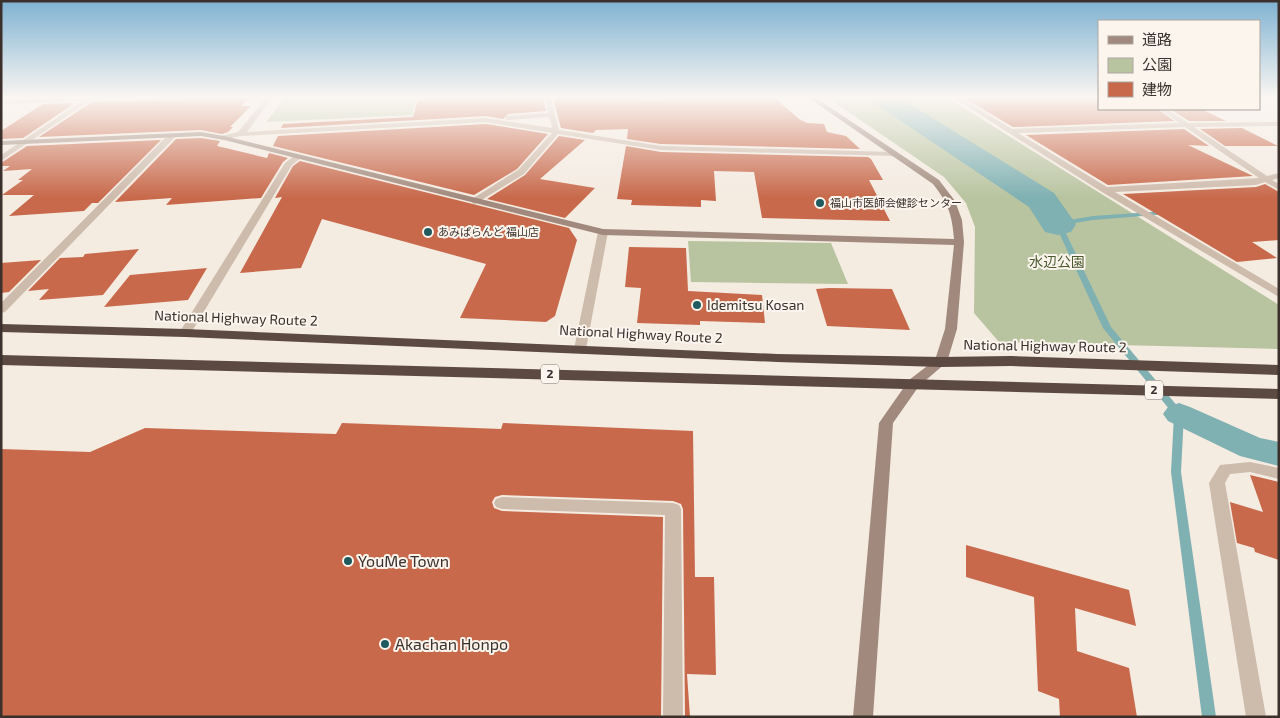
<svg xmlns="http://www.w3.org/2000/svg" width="1280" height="718" font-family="'Exo 2','Noto Sans JP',sans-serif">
	<rect width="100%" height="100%" fill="#f4ebe1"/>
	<path fill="#b8c4a0" d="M285,98H416L412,115L266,122Z
		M828,98H948L1279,305V349L999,342L974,313L975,227L966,203L944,177Z
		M688,241L831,243L848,284L691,282Z"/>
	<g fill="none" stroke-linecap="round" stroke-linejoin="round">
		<path fill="#7fb0b2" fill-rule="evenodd" d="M1166,211L1168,212V214L1093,220L1062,225L1111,327L1184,414L1181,472L1216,717H1202L1171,472L1174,415L1103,328L1055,224L1058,222L1093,216Z"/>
		<path fill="#7fb0b2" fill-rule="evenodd" d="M1179,403L1190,407L1260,438L1279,442V466L1240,456L1168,421L1163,414L1168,407Z"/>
		<path fill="#7fb0b2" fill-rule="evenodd" d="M871,98H900L1054,193L1076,224L1071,232L1058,235L1045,232L1029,207L874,103Z"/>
	</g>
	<path fill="#c8694b" d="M217,98H250L241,106H251L230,127H233L228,132L222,134L201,130L39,137L92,102Z
		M453,98H543L546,111L508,114L503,119L486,116L281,128L283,124L413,117L418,99Z
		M553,98H645L646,100L687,98H775L799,119L807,123L824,124L827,132L846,136L860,149L661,144L627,139L628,129L596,130L593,133L561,128Z
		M964,98H1099V109H1158L1174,121L1013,127Z
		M75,103L23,138L1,139V131L43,104Z
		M1170,109H1201L1226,121H1189Z
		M486,124L548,134L517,169L474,195L273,146L278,136Z
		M1242,128L1278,146H1225L1200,129Z
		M1184,129L1209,146L1188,145L1253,176L1108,185L1026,135Z
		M559,136L585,140L540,179L595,188L565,218L487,199L525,175Z
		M201,138L220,141L217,146L267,158L269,153L288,158L283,162L261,198L166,205L172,198L115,202L176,139Z
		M161,140L98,203H92L84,211L9,216L34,195H2L23,180H18L32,169L3,171L10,166H1V163L27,146Z
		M626,146L661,152L868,157L871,159L883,180H869L890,221L762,218L754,172L714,171L716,201L701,200V207L631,205L632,200L617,199Z
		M300,161L569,228L577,240L555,316L546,322L460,318L486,264L322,219L301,268L240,273L282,197L275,198L293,166Z
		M1265,184L1279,192V240L1252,242L1277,258L1237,262L1123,194L1256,187Z
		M629,247L686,248L688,291L762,295L765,323L700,321V325L637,323L641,288L625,287Z
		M139,249L103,295L39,300L49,289L28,291L60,258L83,257L85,254Z
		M41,260L9,292L1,293V263Z
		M207,268L188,300L104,307L130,275Z
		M829,288L892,289L910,330L827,326L816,289Z
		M342,423L501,429L503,423L693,431L695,577H714L716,675L687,674L690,717H685L683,509L681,504L673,501L502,495L495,497L492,502L494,508L502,511L663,517L661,717H1V449L90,452L145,428L336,434Z
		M1250,475L1279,482V560L1255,552L1254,548L1237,543L1230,502L1263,512Z
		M966,545L1129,590L1136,626L1075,608L1077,651L1129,668L1137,717H1060L1059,699L1038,691L1034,597L966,577Z"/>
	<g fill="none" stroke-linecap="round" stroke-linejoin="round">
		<path fill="#cdbbac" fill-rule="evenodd" d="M502,497L673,503L679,505L681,509L683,717H663L665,515L502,509L496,507L494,503L496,499Z"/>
		<path fill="#cdbbac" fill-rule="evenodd" d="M63,98H107L91,100L1,161V155L82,101L1,104V100Z
			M266,98H272L247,132L486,118L552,128L549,117L508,120L505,118L508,116L548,113L545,98H551L559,130L661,146L895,152L899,154L895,156L661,150L558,134L524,174L475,204L472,203V199L518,170L552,133L486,122L241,136L221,140V136L238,132Z
			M954,98H961L1012,129L1179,123L1160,109H1167L1188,123L1279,122V126L1194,127L1267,176L1279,173V178L1272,180L1279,184V190L1265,182L1256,185L1115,192L1279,289V297L1102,192ZM1185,127L1259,178L1107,187L1018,133Z
			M170,133L177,135L5,312L1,313V303Z
			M294,156L301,158L292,165L191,333L189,336H181L179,333L285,163Z
			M603,229L608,232L586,349L580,353L574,349L598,232Z
			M1250,462L1279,468V479L1250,472L1230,474L1225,483L1266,717H1246L1209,483L1220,465Z"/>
		<path fill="#a18a7d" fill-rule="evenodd" d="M809,98H816L939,180L955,201L962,220L964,242L957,329L947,362L919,386L893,423L873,717H853L879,423L909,380L935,360L945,329L954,245L603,235L224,140L201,136L1,145V141L201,132L224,136L603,229L954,239C952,214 948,203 933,184Z"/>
		<path fill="#5c4a42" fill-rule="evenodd" d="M1,324L185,329L777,354L941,357L1011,356L1279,365V375L1011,366L941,367L777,362L185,337L1,332Z
			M1,355L1279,389V399L1,365Z"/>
	</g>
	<linearGradient id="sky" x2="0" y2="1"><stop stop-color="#7eb2d2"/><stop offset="0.49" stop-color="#faf6f2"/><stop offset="1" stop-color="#faf6f2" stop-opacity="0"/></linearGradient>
	<rect width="1280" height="198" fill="url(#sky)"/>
	<g fill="#1f5a5e" stroke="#fbf5ee" stroke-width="2">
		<circle cx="820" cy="203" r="5"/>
		<circle cx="428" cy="232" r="5"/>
		<circle cx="697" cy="305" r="5"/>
		<circle cx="348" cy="561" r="5"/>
		<circle cx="385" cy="644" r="5"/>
	</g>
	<g text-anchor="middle" stroke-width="4" stroke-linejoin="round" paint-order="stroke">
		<g font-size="11" fill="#3b302b" stroke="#fbf5ee" text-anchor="start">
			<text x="830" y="207">福山市医師会健診センター</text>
			<text x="438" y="236">あみぱらんど 福山店</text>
		</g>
		<g fill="#fbf5ee" stroke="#756b66" stroke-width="1">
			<rect x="541" y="364.5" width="18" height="19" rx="4"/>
			<rect x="1145" y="380.5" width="18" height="19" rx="4"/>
		</g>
		<g font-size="12" font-weight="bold" fill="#3b302b">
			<text x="550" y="378">2</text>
			<text x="1154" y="394">2</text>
		</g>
		<g font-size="14" fill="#4a5a2e" stroke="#fbf5ee">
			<text x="1057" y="267">水辺公園</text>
		</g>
		<g font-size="14" fill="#3b302b" stroke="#fbf5ee" text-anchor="start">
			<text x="707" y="310">Idemitsu Kosan</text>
		</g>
		<g font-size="14" fill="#3b302b" stroke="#fbf5ee">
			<text transform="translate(236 318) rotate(2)" y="5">National Highway Route 2</text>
			<text transform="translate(641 334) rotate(3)" y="5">National Highway Route 2</text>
			<text transform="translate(1045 346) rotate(1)" y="5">National Highway Route 2</text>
		</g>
		<g font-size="16" fill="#3b302b" stroke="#fbf5ee" text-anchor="start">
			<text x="358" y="567">YouMe Town</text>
			<text x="395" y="650">Akachan Honpo</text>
		</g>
	</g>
	<rect width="1280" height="718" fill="none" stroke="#3b302b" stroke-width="5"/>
	<rect x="1098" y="20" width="162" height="90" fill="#fbf5ee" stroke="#aea6a0"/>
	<rect x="1108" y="36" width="25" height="8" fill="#a18a7d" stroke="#aea6a0"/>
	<text x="1142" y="45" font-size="15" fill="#3b302b">道路</text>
	<rect x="1108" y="58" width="25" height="15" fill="#b8c4a0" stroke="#aea6a0"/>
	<text x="1142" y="70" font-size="15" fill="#3b302b">公園</text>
	<rect x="1108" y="82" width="25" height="15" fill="#c8694b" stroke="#aea6a0"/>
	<text x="1142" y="95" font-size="15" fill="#3b302b">建物</text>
</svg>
